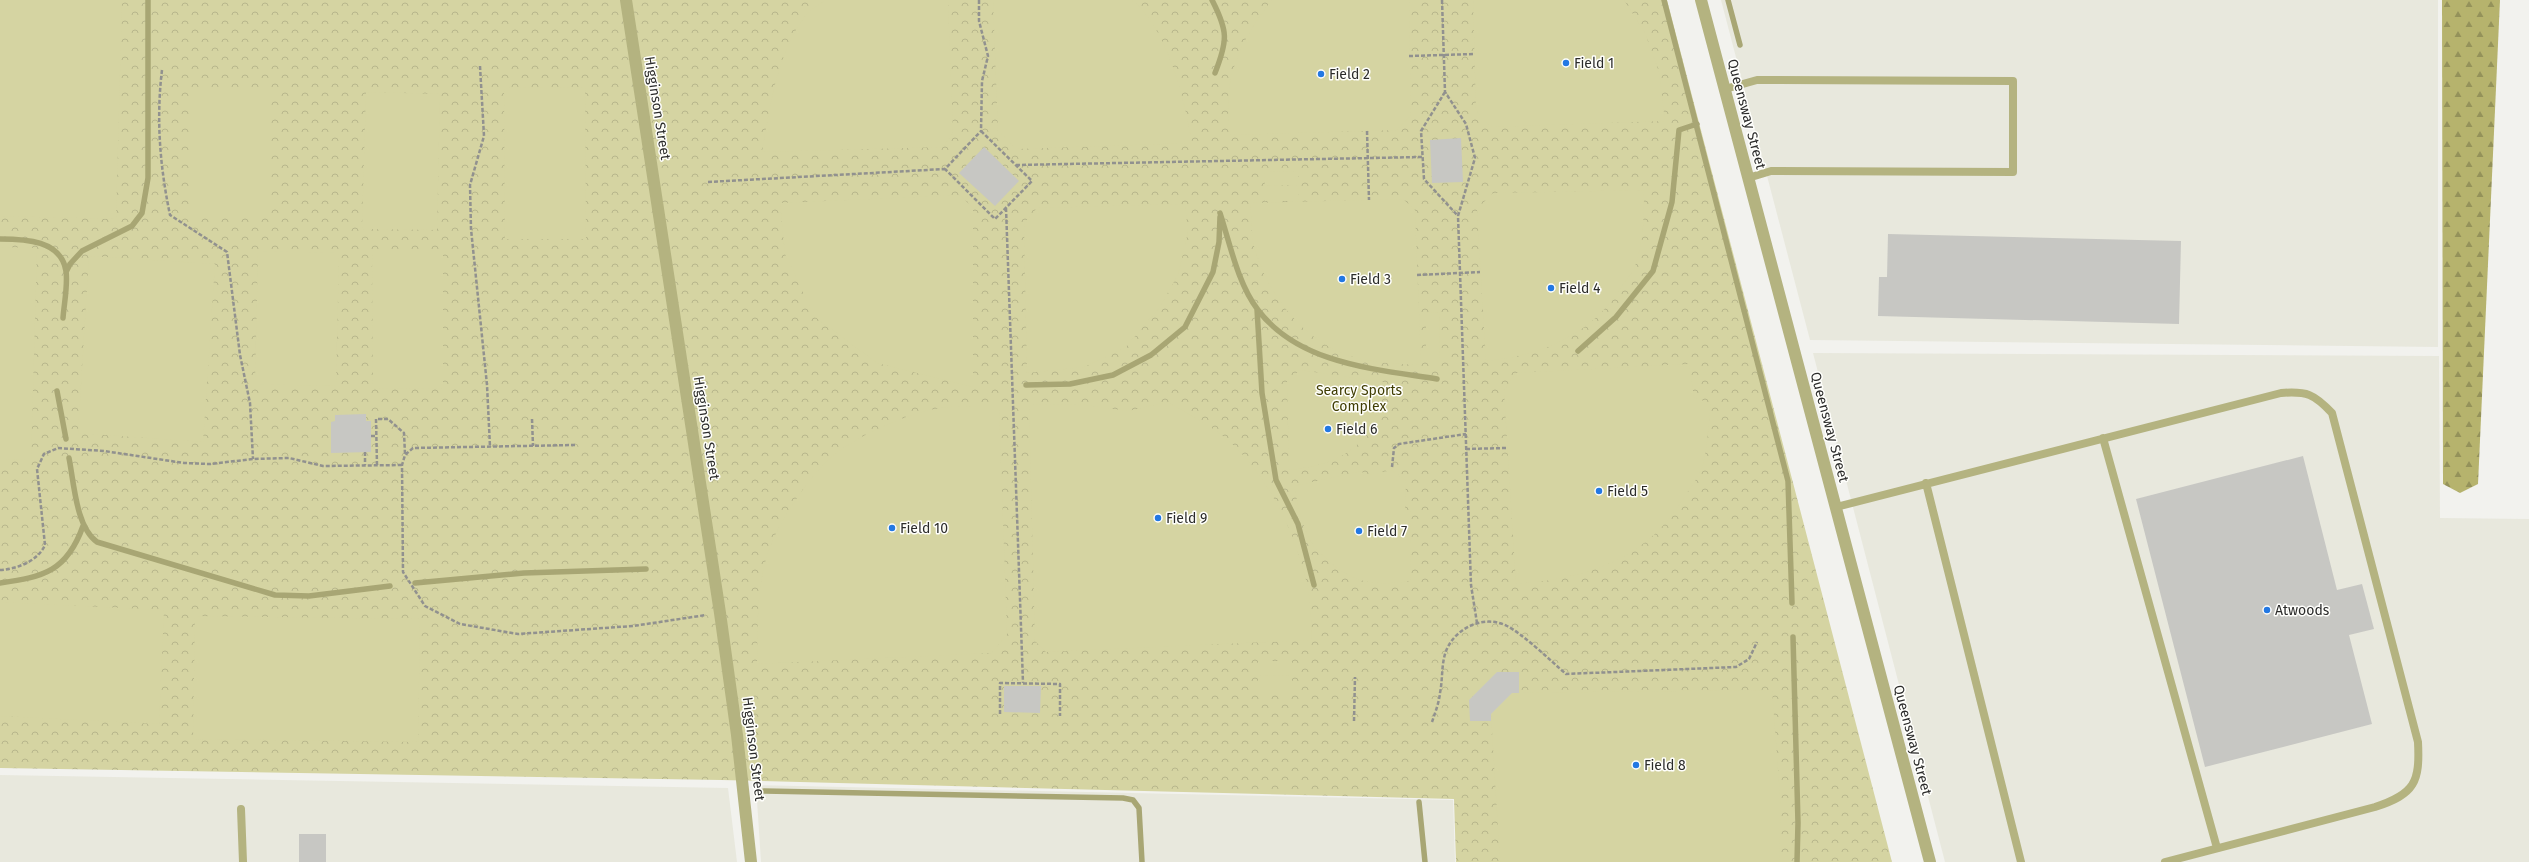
<svg xmlns="http://www.w3.org/2000/svg" width="2529" height="862" font-family="'Fira Sans',sans-serif">
	<defs>
		<pattern id="forest-firs" width="22" height="20" patternUnits="userSpaceOnUse"><rect width="22" height="20" fill="#b6b36d"/><path d="M5 1l3.5 6h-7zM16 11l3.5 6h-7z" fill="#94925a"/></pattern>
		<pattern id="park-crowns" width="20" height="18" patternUnits="userSpaceOnUse"><rect width="20" height="18" fill="#d5d4a2"/><path d="M2 6a3 3 0 1 1 6 0M12 15a3 3 0 1 1 6 0" fill="none" stroke="#b7b68c"/></pattern>
	</defs>
	<rect width="100%" height="100%" fill="#f2f2ee"/>
	<path fill="#e8e8dd" d="M1721,0H2438V347L1810,340Z
		M1813,353L2439,356L2440,518L2529,519V862H1945Z
		M0,775L728,788L737,862H0Z
		M756,785L1453,800L1455,862H761Z"/>
	<path fill="url(#forest-firs)" d="M2442,0H2500L2478,484L2460,493L2443,484Z"/>
	<path fill="url(#park-crowns)" d="M0,0H1667L1892,862H1456L1454,799L721,780L0,768Z"/>
	<path fill="#d5d4a2" d="M0,0H122L116,219L0,216Z
		M826,0H948L953,133L943,147L762,152C770,107 777,52 806,15C811,9 820,4 826,0Z
		M993,0H1131C1166,23 1186,104 1192,143L1017,149L998,131Z
		M1272,0H1409L1411,115L1397,130L1229,135C1229,121 1227,105 1229,91C1233,57 1251,26 1272,0Z
		M1473,0H1624L1645,33L1659,72L1665,121L1490,127L1476,110Z
		M191,87H269V218H191Z
		M585,87L586,239H505L504,88Z
		M366,92L440,94L437,230L362,229Z
		M1298,171V185L1265,186L1264,172Z
		M1265,187H1298L1299,201H1265Z
		M1644,190C1644,214 1644,239 1636,263C1634,271 1627,279 1622,286C1592,335 1541,356 1486,361L1477,209L1493,193Z
		M960,195L973,208V387L877,363L815,317L785,254L780,203Z
		M1403,199L1415,210L1421,365C1400,364 1377,363 1357,358C1306,345 1267,295 1254,246C1251,232 1252,217 1250,203Z
		M1185,204L1188,232L1178,275L1159,308L1125,348L1084,367L1027,373L1024,223L1037,208Z
		M0,247L37,248L31,460L0,459Z
		M258,251L339,253L336,386L255,384Z
		M372,252H443V388L373,389Z
		M89,256L215,264L203,442L78,433Z
		M1439,312L1440,359H1426V313Z
		M1689,364L1694,397L1711,404C1708,424 1708,445 1703,464C1701,474 1692,485 1687,493C1648,560 1589,578 1516,584L1504,391L1515,373Z
		M1300,370L1383,382C1377,442 1347,464 1289,470L1287,381Z
		M1167,402C1189,414 1212,426 1231,443C1270,479 1297,536 1308,589C1311,605 1311,623 1312,640L1046,652L1035,641L1029,405L1079,404L1128,411Z
		M999,406L1007,634L992,653L757,664C758,628 756,588 768,553C776,526 808,478 829,459C851,439 900,417 929,410C951,405 976,406 999,406Z
		M1392,470L1406,481L1405,510H1411L1410,581C1376,586 1351,584 1326,558C1322,554 1316,550 1313,545C1302,528 1298,505 1294,486L1362,471L1364,476Z
		M0,602L164,610L159,724L0,716Z
		M195,616L420,619L418,742L193,739Z
		M1258,661H1292V676L1258,675Z
		M1258,677H1292V691H1258Z
		M1772,690L1781,809L1779,862H1500L1491,714L1512,693Z"/>
	<g fill="none" stroke-linecap="round" stroke-linejoin="round">
		<path stroke="#a8a674" stroke-width="5.5" d="M1212,0C1228,31 1228,40 1215,73
			M1664,0L1788,481L1792,603
			M1728,0L1740,45
			M1220,213C1230,244 1238,284 1258,310C1299,364 1374,369 1437,379
			M0,239C25,239 61,240 66,271C68,285 64,304 63,318
			M66,272L70,264L82,251L132,226L142,213L148,178V0
			M1257,309L1262,393L1276,480L1298,524L1314,585
			M1578,351L1616,317L1653,271L1672,202L1679,130L1697,124
			M1026,385L1070,384L1113,375L1151,355L1185,327L1213,272L1219,242L1220,217
			M57,391L66,439
			M69,458C74,483 76,527 97,542L275,595L309,596L390,586
			M0,583C44,577 67,571 83,526
			M415,583L524,573L646,569
			M1793,637L1798,823L1797,862
			M764,791L1123,798L1133,800L1139,808L1142,862
			M1419,802L1425,862"/>
	</g>
	<path fill="#c7c7c3" d="M1461,138L1463,182L1432,183L1430,140Z
		M984,147L1019,181L995,206L959,173Z
		M1888,234L2181,241L2179,324L1878,316L1879,277H1887Z
		M366,414V421H371V452L331,453V422L335,421V415Z
		M2303,456L2337,590L2362,584L2374,629L2349,635L2372,724L2205,767L2136,499Z
		M1497,672H1519V693H1512L1491,714V721H1470L1469,700Z
		M1004,686H1041L1040,713L1004,712Z
		M299,834H326V862H299Z"/>
	<g fill="none" stroke-linecap="round" stroke-linejoin="round">
		<path stroke="#91918f" stroke-width="2.5" stroke-dasharray="4 2" stroke-linecap="butt" d="M979,0V21L988,56L982,81L981,131
			M1442,0L1445,92L1466,124L1475,158L1458,216L1471,585L1477,623
			M1409,56L1475,54
			M480,66L484,136L470,185L471,229L487,385L490,447
			M162,70C156,119 160,167 170,215L227,252L240,355L250,403L253,459
			M1445,92L1421,131L1424,179L1458,216
			M981,131L1032,181L995,219L945,169Z
			M1367,131L1369,200
			M1016,165L1422,157
			M708,182L945,169
			M1006,208L1023,683
			M1417,275L1480,272
			M532,419L533,446
			M371,436H377
			M575,445L413,448L405,455L402,465L403,572L425,606L460,624L518,634L633,626L706,615
			M1466,449L1507,448
			M365,452V465
			M377,465L376,419H388L404,433L405,454
			M1392,467L1394,448L1399,444L1466,434
			M0,570C17,569 38,561 45,545L37,469L44,454L58,448L104,451L184,463L210,464L253,459L289,458L323,466L402,465
			M1000,714V683L1060,684V716
			M1354,721L1355,677
			M1432,722C1435,713 1439,703 1440,693C1443,678 1441,665 1446,651C1455,628 1484,614 1507,626C1523,634 1551,661 1566,674L1736,667L1749,659L1757,642"/>
		<path stroke="#b4b380" stroke-width="8" d="M1725,89L1757,80L2013,81V172L1771,171L1748,178
			M2103,438L2217,848
			M1926,483L2021,862
			M1836,507L2281,393C2307,391 2314,394 2332,413L2418,742C2420,782 2415,794 2375,807L2165,862
			M241,809L243,862"/>
		<path stroke="#b4b380" stroke-width="12" d="M626,0L720,613L737,735L751,862"/>
		<path stroke="#b4b380" stroke-width="12" d="M1701,0L1930,862"/>
	</g>
	<g fill="#2378e3" stroke="#fffffc" stroke-width="1.5">
		<circle cx="1566" cy="63" r="4"/>
		<circle cx="1321" cy="74" r="4"/>
		<circle cx="1342" cy="279" r="4"/>
		<circle cx="1551" cy="288" r="4"/>
		<circle cx="1328" cy="429" r="4"/>
		<circle cx="1599" cy="491" r="4"/>
		<circle cx="1158" cy="518" r="4"/>
		<circle cx="892" cy="528" r="4"/>
		<circle cx="1359" cy="531" r="4"/>
		<circle cx="2267" cy="610" r="4"/>
		<circle cx="1636" cy="765" r="4"/>
	</g>
	<g text-anchor="middle" stroke-width="3" stroke-linejoin="round" paint-order="stroke">
		<g font-size="14" fill="#2b2b2a" stroke="#fffffc" text-anchor="start">
			<text x="1574" y="68">Field 1</text>
			<text x="1329" y="79">Field 2</text>
			<text x="1350" y="284">Field 3</text>
			<text x="1559" y="293">Field 4</text>
			<text x="1336" y="434">Field 6</text>
			<text x="1607" y="496">Field 5</text>
			<text x="1166" y="523">Field 9</text>
			<text x="900" y="533">Field 10</text>
			<text x="1367" y="536">Field 7</text>
			<text x="2275" y="615">Atwoods</text>
			<text x="1644" y="770">Field 8</text>
		</g>
		<g font-size="14" fill="#2b2b2a" stroke="#fffffc">
			<text transform="translate(658 108) rotate(81)" y="5">Higginson Street</text>
			<text transform="translate(1747 114) rotate(75)" y="5">Queensway Street</text>
			<text transform="translate(1830 427) rotate(75)" y="5">Queensway Street</text>
			<text transform="translate(707 428) rotate(81)" y="5">Higginson Street</text>
			<text transform="translate(1913 740) rotate(75)" y="5">Queensway Street</text>
			<text transform="translate(754 749) rotate(83)" y="5">Higginson Street</text>
		</g>
		<g font-size="14" fill="#413e04" stroke="#fffffc">
			<text x="1359" y="395">Searcy Sports<tspan x="1359" dy="16">Complex</tspan></text>
		</g>
	</g>
</svg>
